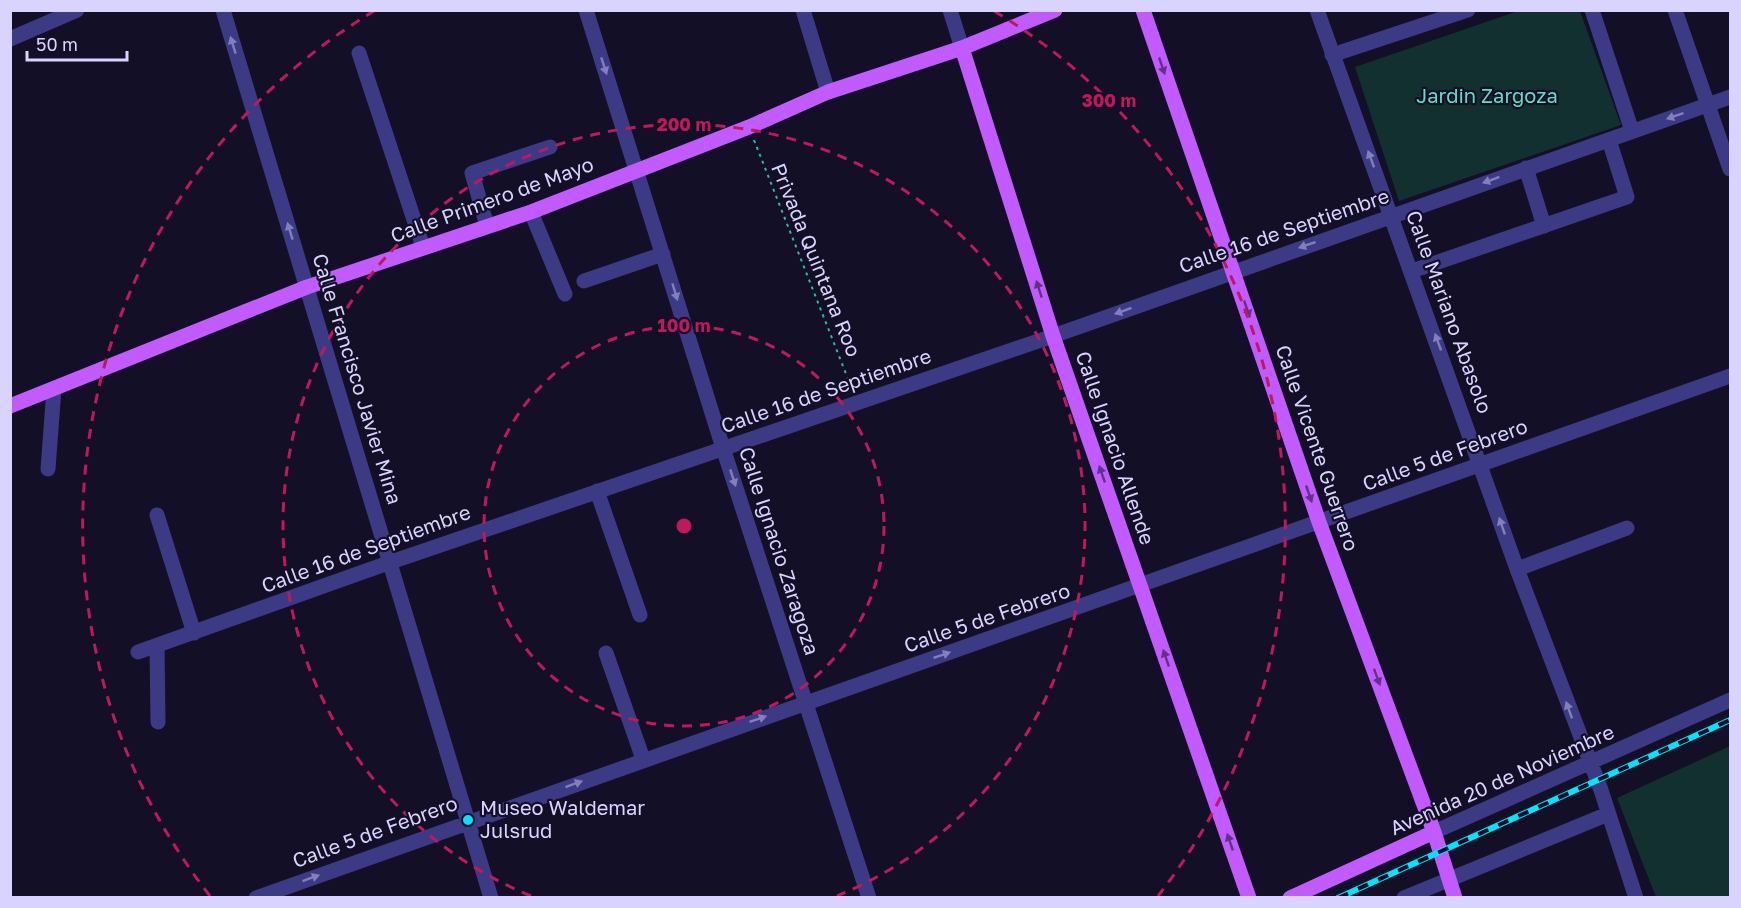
<svg xmlns="http://www.w3.org/2000/svg" width="1741" height="908" font-family="'Golos Text',sans-serif">
	<rect width="100%" height="100%" fill="#130f26"/>
	<path fill="#12302f" d="M1518,11H1580L1621,125L1399,201L1355,67Z
		M1730,746V897H1656L1617,798Z"/>
	<g fill="none" stroke-linecap="round" stroke-linejoin="round">
		<path stroke="#2fb8b0" stroke-width="2" stroke-dasharray="3 4.5" stroke-linecap="butt" d="M754,140L852,389"/>
		<path stroke="#3d3a85" stroke-width="15" d="M223,10L491,898
			M586,10L723,448L869,898
			M803,10L828,92
			M950,10L962,48
			M1317,10L1517,569L1601,790L1636,898
			M1592,10L1632,131
			M1675,10L1730,169
			M10,39L77,10
			M359,53L423,247
			M1332,55L1468,10
			M1526,168L1544,226
			M531,212L565,294
			M487,226L472,173L550,147
			M1412,271L1627,197L1609,140
			M584,281L663,254
			M48,469L54,389
			M597,491L640,615
			M157,515L194,633
			M1517,569L1627,528
			M157,646L158,722
			M138,652L391,562L1053,336L1730,97
			M606,653L643,759
			M1434,832L1730,700
			M256,898L1730,376
			M1404,898L1608,814"/>
		<path stroke="#c25bff" stroke-width="15" d="M1143,10L1319,522L1434,832L1455,898
			M962,48L1053,336L1249,898
			M10,406L307,287L531,212L749,127L828,92L962,48L1055,10
			M1290,898L1434,832"/>
		<g stroke="#00e5ff" stroke-width="6">
			<path id="rail" d="M1338,898L1730,720"/>
		</g>
		<use href="#rail" stroke="#130f26" stroke-width="4" stroke-dasharray="11" stroke-linecap="butt"/>
	</g>
	<defs><path id="oneway-solid" d="M-6-.8H1V-3.2L6.5 0L1 3.2V.8H-6Z" transform="scale(1.5)"/></defs>
	<g fill="#837fbc">
		<use href="#oneway-solid" transform="translate(233 45) rotate(-107)"/>
		<use href="#oneway-solid" transform="translate(604 66) rotate(72)"/>
		<use href="#oneway-solid" transform="translate(1675 116) rotate(161)"/>
		<use href="#oneway-solid" transform="translate(1371 159) rotate(-110)"/>
		<use href="#oneway-solid" transform="translate(1491 180) rotate(160)"/>
		<use href="#oneway-solid" transform="translate(290 231) rotate(-107)"/>
		<use href="#oneway-solid" transform="translate(1307 245) rotate(161)"/>
		<use href="#oneway-solid" transform="translate(675 292) rotate(73)"/>
		<use href="#oneway-solid" transform="translate(1123 311) rotate(160)"/>
		<use href="#oneway-solid" transform="translate(1438 342) rotate(-110)"/>
		<use href="#oneway-solid" transform="translate(733 478) rotate(72)"/>
		<use href="#oneway-solid" transform="translate(1502 526) rotate(-109)"/>
		<use href="#oneway-solid" transform="translate(942 655) rotate(-19)"/>
		<use href="#oneway-solid" transform="translate(1569 710) rotate(-110)"/>
		<use href="#oneway-solid" transform="translate(758 719) rotate(-19)"/>
		<use href="#oneway-solid" transform="translate(574 784) rotate(-20)"/>
		<use href="#oneway-solid" transform="translate(311 878) rotate(-20)"/>
	</g>
	<g fill="#623188">
		<use href="#oneway-solid" transform="translate(1162 66) rotate(71)"/>
		<use href="#oneway-solid" transform="translate(1039 289) rotate(-108)"/>
		<use href="#oneway-solid" transform="translate(1247 309) rotate(71)"/>
		<use href="#oneway-solid" transform="translate(1102 474) rotate(-109)"/>
		<use href="#oneway-solid" transform="translate(1309 494) rotate(71)"/>
		<use href="#oneway-solid" transform="translate(1166 658) rotate(-109)"/>
		<use href="#oneway-solid" transform="translate(1377 677) rotate(70)"/>
		<use href="#oneway-solid" transform="translate(1230 842) rotate(-109)"/>
	</g>
	<g fill="none" stroke="#c2185b" stroke-width="3" stroke-dasharray="10 8">
		<circle cx="684" cy="526" r="200"/>
		<path d="M531 896A401 401 0 1 1 837 896"/>
		<path d="M210 896A601 601 0 0 1 374 11M994 11A601 601 0 0 1 1158 896"/>
	</g>
	<circle fill="#00e5ff" stroke="#130f26" stroke-width="2" cx="468" cy="820" r="6"/>
	<g text-anchor="middle" stroke-width="4.5" stroke-linejoin="round" paint-order="stroke">
		<g font-size="20" fill="#5fe0c0" stroke="#130f26">
			<text x="1487" y="103">Jardin Zargoza</text>
		</g>
		<g font-size="20" fill="#d9d4ff" stroke="#130f26">
			<text transform="translate(492 200) rotate(-20)" y="7">Calle Primero de Mayo</text>
			<text transform="translate(1284 231) rotate(-19)" y="7">Calle 16 de Septiembre</text>
			<text transform="translate(816 260) rotate(68)" y="7">Privada Quintana Roo</text>
			<text transform="translate(1449 312) rotate(70)" y="7">Calle Mariano Abasolo</text>
			<text transform="translate(357 379) rotate(73)" y="7">Calle Francisco Javier Mina</text>
			<text transform="translate(826 391) rotate(-19)" y="7">Calle 16 de Septiembre</text>
			<text transform="translate(1115 448) rotate(71)" y="7">Calle Ignacio Allende</text>
			<text transform="translate(1317 448) rotate(71)" y="7">Calle Vicente Guerrero</text>
			<text transform="translate(1445 455) rotate(-20)" y="7">Calle 5 de Febrero</text>
			<text transform="translate(366 549) rotate(-20)" y="7">Calle 16 de Septiembre</text>
			<text transform="translate(779 551) rotate(72)" y="7">Calle Ignacio Zaragoza</text>
			<text transform="translate(987 618) rotate(-19)" y="7">Calle 5 de Febrero</text>
			<text transform="translate(1502 780) rotate(-24)" y="7">Avenida 20 de Noviembre</text>
			<text transform="translate(375 832) rotate(-20)" y="7">Calle 5 de Febrero</text>
		</g>
		<g font-size="20" fill="#d9d4ff" stroke="#130f26" text-anchor="start">
			<text x="480" y="815">Museo Waldemar<tspan x="480" dy="23">Julsrud</tspan></text>
		</g>
	</g>
	<circle cx="684" cy="526" r="9" fill="#c2185b" stroke="#130f26" stroke-width="3"/>
	<g font-size="18" text-anchor="middle" font-weight="bold" fill="#c2185b" stroke="#130f26" stroke-width="4.5" stroke-linejoin="round" paint-order="stroke">
		<text x="1109" y="107">300 m</text>
		<text x="684" y="131">200 m</text>
		<text x="684" y="332">100 m</text>
	</g>
	<rect width="1741" height="908" fill="none" stroke="#d9d4ff" stroke-width="24"/>
	<path d="M27 51v9h100v-9" fill="none" stroke="#d9d4ff" stroke-width="3"/>
	<text x="36" y="51" font-size="18" fill="#d9d4ff" stroke="#130f26" stroke-width="4.5" paint-order="stroke">50 m</text>
</svg>
